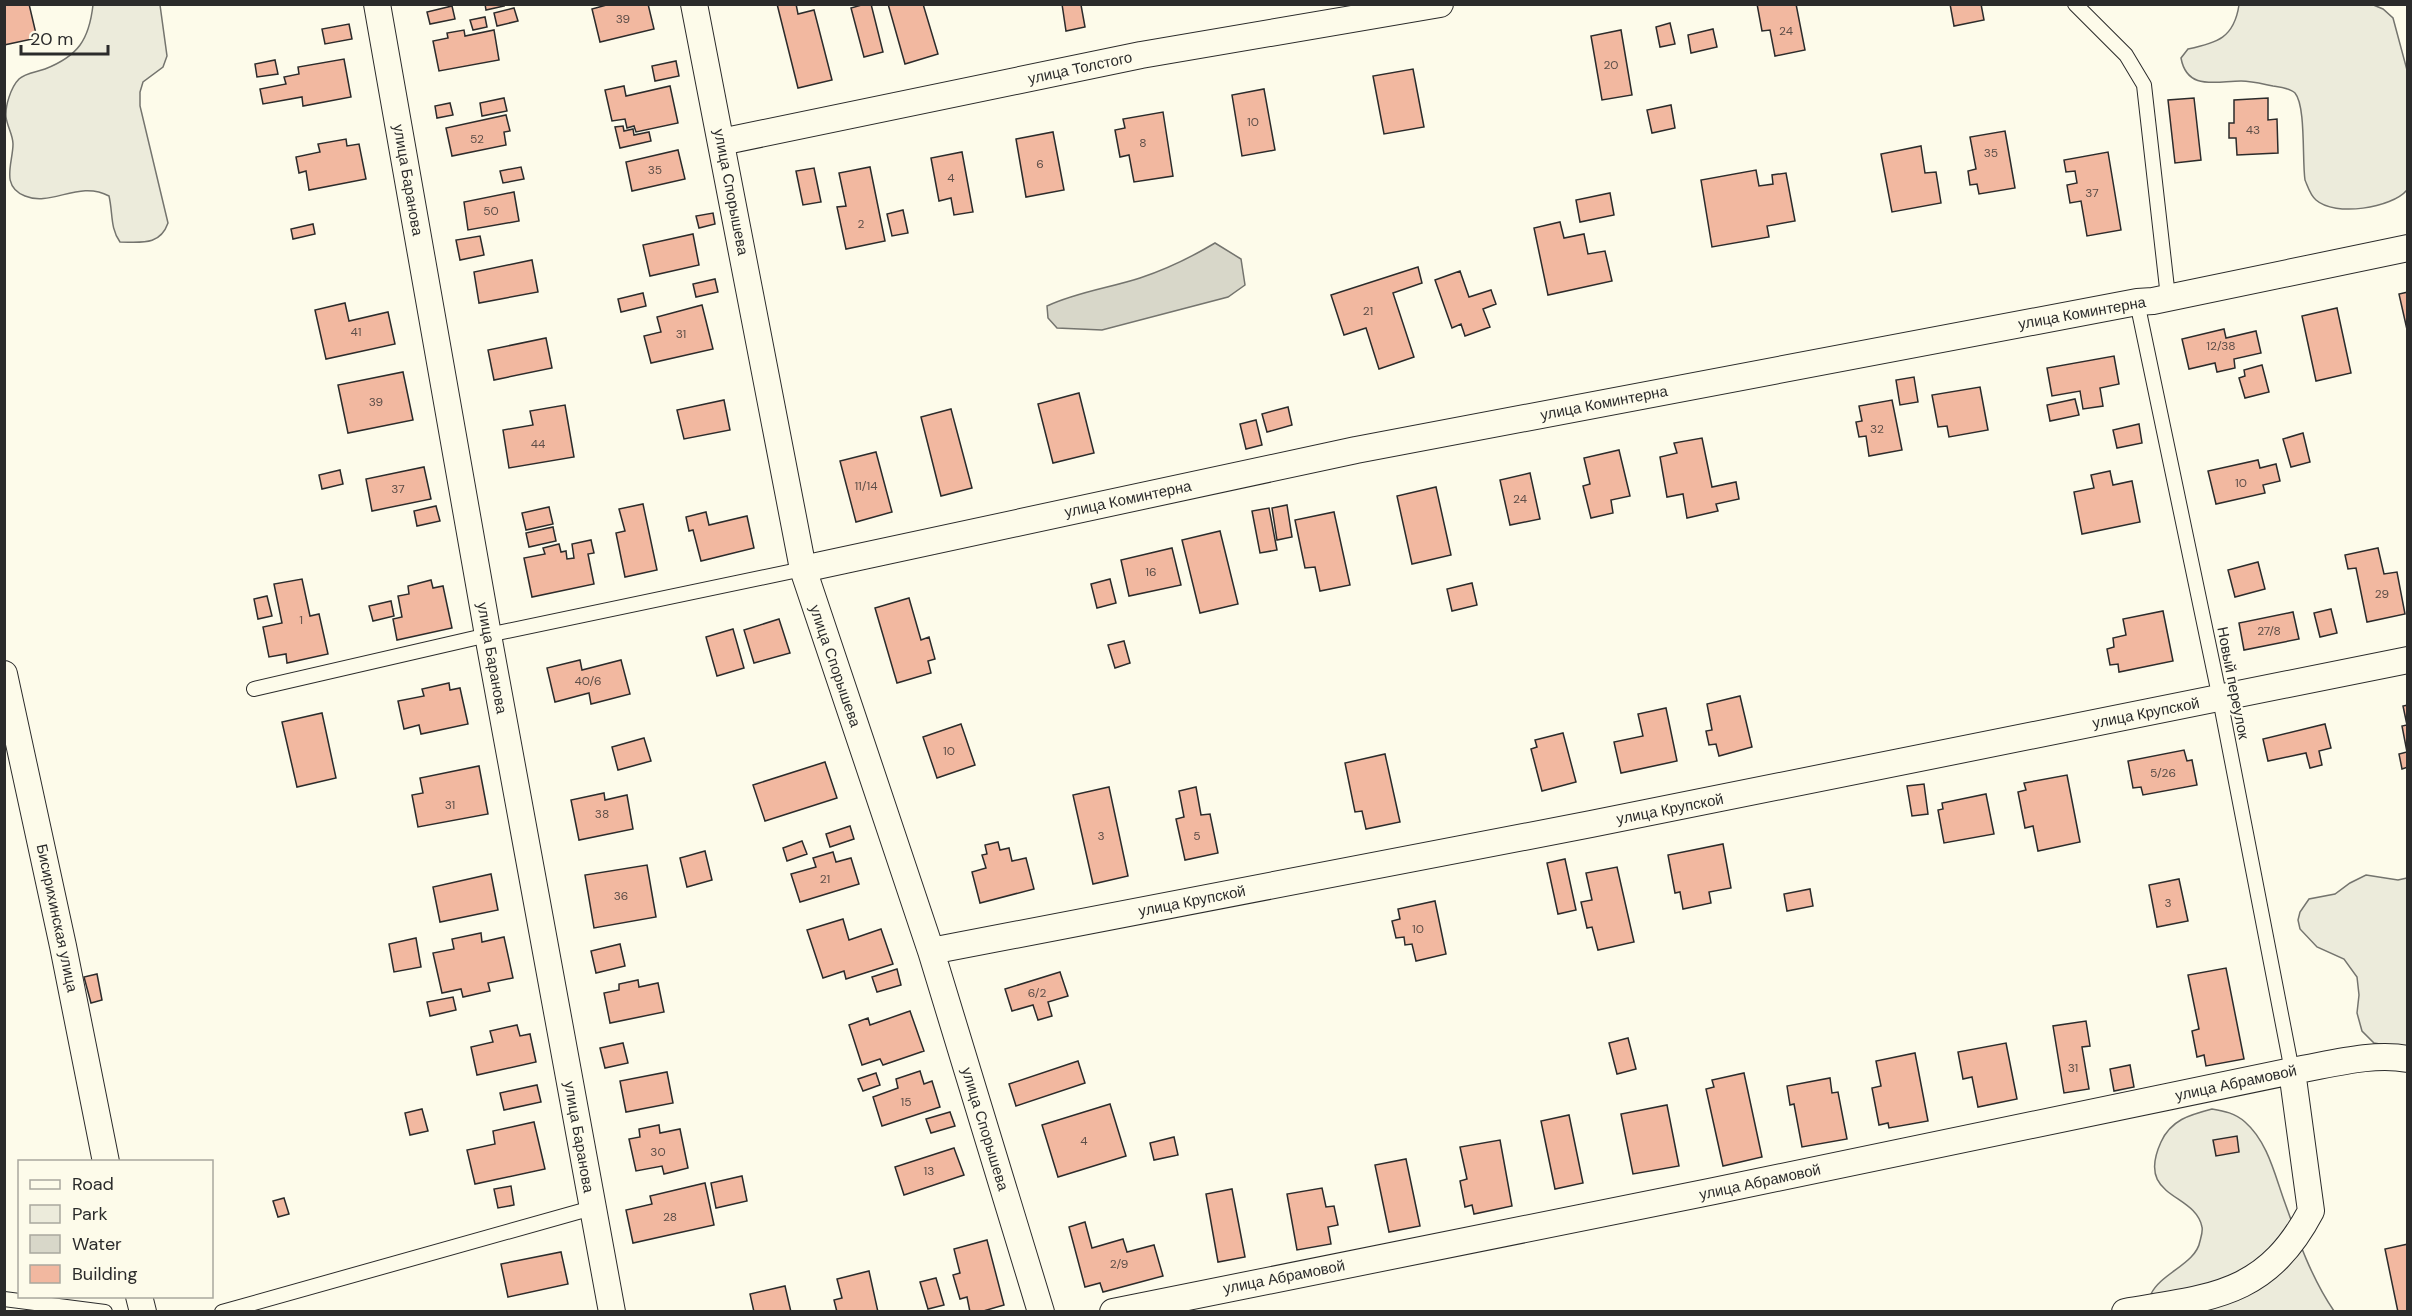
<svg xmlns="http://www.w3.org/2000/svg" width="2412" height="1316" font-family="'DM Sans',sans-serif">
	<rect width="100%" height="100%" fill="#fdfbea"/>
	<path fill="#ecebdb" stroke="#74746e" stroke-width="1.5" d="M2371,4L2383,9L2393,18L2407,70V190C2392,208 2335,217 2316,200C2310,195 2308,187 2305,180C2302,160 2306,106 2295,93C2290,88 2280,87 2273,86C2263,84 2252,81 2241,81C2216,81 2187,91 2181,58L2188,49C2217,43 2234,38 2239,5Z
		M93,5H160L167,56L163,67L143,82L140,92V106L168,223C160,246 141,242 120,242C110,228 113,213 109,196C79,180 51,207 25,196C0,186 13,163 13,144C13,135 7,126 6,117C5,106 11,87 19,79C25,73 37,72 45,69C78,56 89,40 93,5Z
		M2366,875L2398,880L2407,878V1046L2397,1047L2374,1043L2362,1031L2357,1013L2359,995L2357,977L2344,959L2317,947L2300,929L2298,920L2300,912L2309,899L2335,894L2350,883Z
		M2212,1109C2224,1111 2235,1113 2245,1122C2268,1142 2275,1176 2285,1203C2298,1240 2312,1279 2334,1311L2148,1312C2148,1306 2149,1299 2151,1294C2161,1273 2196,1264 2200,1241C2201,1237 2203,1231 2202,1227C2195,1192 2135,1199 2161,1142C2171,1120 2189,1115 2212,1109Z"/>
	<path fill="#d8d7c9" stroke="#74746e" stroke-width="1.5" d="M1215,243L1241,259L1245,285L1228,297L1102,330L1057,328L1048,318L1047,306C1077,292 1109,288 1140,278C1167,269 1190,258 1215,243Z"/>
	<path fill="#f2b8a0" stroke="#2b2b2b" stroke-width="1.5" d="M4,4H29L37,38L4,45Z
		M485,4H503L504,6L486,10Z
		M610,4H648L654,29L600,42L592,9Z
		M777,4H796L798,14L814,10L832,80L798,88Z
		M865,4H871L883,52L864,57L851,8Z
		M888,4H923L938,54L905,64Z
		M1062,4H1086L1081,5L1085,27L1066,31Z
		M1757,4H1796L1805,50L1775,56L1770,30L1762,31Z
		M1950,4H1981L1984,20L1954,26Z
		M452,6L455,19L430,24L427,12Z
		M514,8L518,21L497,26L494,13Z
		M485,17L487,27L473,30L470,20Z
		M1670,23L1675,44L1660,47L1656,27Z
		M349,24L352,39L325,44L322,29Z
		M1713,29L1717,47L1691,53L1688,35Z
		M464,30L465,36L494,30L499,60L439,71L433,41L448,38L447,33Z
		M1621,30L1632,95L1602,100L1591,36Z
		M344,59L351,97L303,106L302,97L263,104L260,89L286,84L284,77L299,74L298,67Z
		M275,60L278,74L257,77L255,64Z
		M676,61L679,76L655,81L652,66Z
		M1413,69L1424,127L1384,134L1373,76Z
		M624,86L626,96L670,86L678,123L636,132L634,126L627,128L625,119L612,121L605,90Z
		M1264,89L1275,150L1242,156L1232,95Z
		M504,98L507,111L482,116L480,103Z
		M2194,98L2201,160L2175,163L2168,100Z
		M2268,98V120L2277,119L2278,153L2237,155L2236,138H2229V123H2234V100Z
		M450,103L453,115L437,118L435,106Z
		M1671,105L1675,128L1652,133L1647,110Z
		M1163,112L1173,176L1134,182L1129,155L1120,157L1115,130L1125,128L1123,119Z
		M506,115L510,131L504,132L506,145L452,156L446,128Z
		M623,126L624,131L633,129L634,135L649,132L651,141L620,148L615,127Z
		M2005,131L2015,188L1979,194L1977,184L1970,185L1968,171L1976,169L1970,137Z
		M1053,132L1064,190L1026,197L1016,139Z
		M346,139L347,146L359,144L366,179L309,190L306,171L299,173L296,157L320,152L318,144Z
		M1921,146L1925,173L1936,172L1941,203L1892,212L1881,154Z
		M678,150L685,179L632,191L626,162Z
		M962,152L973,212L954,215L951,198L939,201L931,158Z
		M2108,152L2121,230L2087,236L2081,201L2070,203L2067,185L2077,183L2075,171L2066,172L2064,160Z
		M521,167L524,179L503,183L500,171Z
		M870,167L885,241L846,249L837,207L846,206L839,173Z
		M814,168L821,202L803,205L796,171Z
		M1756,170L1759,186L1773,184L1772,175L1786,173L1795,221L1767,226L1769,237L1712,247L1701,180Z
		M514,192L519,221L468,230L464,202Z
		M1610,193L1614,215L1580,222L1576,200Z
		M903,210L908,233L892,236L887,214Z
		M713,213L715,224L699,228L696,216Z
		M1560,222L1564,238L1584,234L1588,254L1605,251L1612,281L1548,295L1534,228Z
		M313,224L315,234L293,239L291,229Z
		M693,234L699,265L650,276L643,245Z
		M480,236L484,255L460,260L456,240Z
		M532,260L538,292L479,303L474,272Z
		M1418,267L1422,283L1393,293L1414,357L1379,369L1366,328L1344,335L1331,295Z
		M1460,271L1469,297L1491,290L1496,304L1483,309L1490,327L1465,336L1461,324L1452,328L1435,280Z
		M715,279L718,292L696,297L693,284Z
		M2408,292V334L2399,294Z
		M643,293L646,306L621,312L618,299Z
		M345,303L349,321L388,312L395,344L326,359L315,310Z
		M702,305L713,349L651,363L644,336L661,332L657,317Z
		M2337,308L2351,373L2316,381L2302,316Z
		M2224,329L2226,338L2256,331L2261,353L2234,359L2235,368L2217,372L2215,363L2189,369L2182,339Z
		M546,338L552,368L494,380L488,350Z
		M2114,356L2119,384L2100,388L2103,406L2083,409L2080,391L2052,396L2047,368Z
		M2262,365L2269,392L2245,398L2239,378L2245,376L2244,370Z
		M403,372L413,420L348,433L338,385Z
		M1914,377L1918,402L1900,405L1896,380Z
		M1980,387L1988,430L1949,437L1947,426L1938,427L1932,395Z
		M1079,393L1094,453L1053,463L1038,404Z
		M2075,399L2079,415L2050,421L2047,405Z
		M724,400L730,430L684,439L677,410Z
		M1892,400L1902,450L1869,456L1866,436L1859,437L1856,422L1862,421L1859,406Z
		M565,405L574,457L509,468L503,430L533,425L530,411Z
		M1288,407L1292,425L1267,432L1262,414Z
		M951,409L972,488L941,496L921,417Z
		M1256,420L1262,445L1246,449L1240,424Z
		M2139,424L2142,443L2117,448L2113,430Z
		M2303,433L2310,462L2291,467L2283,439Z
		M1702,438L1712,487L1736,482L1739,499L1716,504L1718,511L1687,518L1683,494L1667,497L1660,457L1677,453L1674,443Z
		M1619,450L1630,496L1611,500L1613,513L1591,518L1583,486L1590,484L1584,458Z
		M876,452L892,512L856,522L840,461Z
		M2258,460L2260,468L2276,464L2280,481L2263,485L2265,493L2216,504L2208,471Z
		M424,467L431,499L372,511L366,479Z
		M340,470L343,484L322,489L319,475Z
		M2110,471L2113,485L2132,481L2140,522L2082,534L2074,492L2094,488L2091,475Z
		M1530,473L1540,519L1510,525L1500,480Z
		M1436,487L1451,555L1412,564L1397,496Z
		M643,504L657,570L625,577L616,533L625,531L619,509Z
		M1287,505L1292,537L1277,540L1272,508Z
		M436,506L440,521L417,526L414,511Z
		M549,507L553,524L526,530L522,513Z
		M1269,508L1277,550L1260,553L1252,511Z
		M706,512L709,525L747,516L754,548L701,561L693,530L689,531L686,517Z
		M1334,512L1350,585L1320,591L1315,567L1305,568L1295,520Z
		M553,527L556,541L529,547L526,533Z
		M1220,531L1238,604L1200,613L1182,540Z
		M591,540L594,553L588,554L594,584L532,597L524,558L545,554L543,548L559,544L561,552L566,551L567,559L574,558L572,544Z
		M1172,548L1181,585L1129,596L1121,560Z
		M2378,548L2384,574L2397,572L2405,614L2367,622L2356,568L2348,569L2345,555Z
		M2258,562L2265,589L2235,597L2228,570Z
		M302,579L310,616L319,614L328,654L287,663L286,654L269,657L263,627L282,623L274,584Z
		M1110,579L1116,603L1097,608L1091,584Z
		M431,580L433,588L443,586L452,628L397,640L393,619L402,617L398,596L409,594L408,586Z
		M1472,583L1477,605L1452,611L1447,589Z
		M267,596L272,616L258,619L254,599Z
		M909,598L921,640L929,637L935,659L928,661L931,673L897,683L875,608Z
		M391,601L394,616L373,621L369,606Z
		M2331,609L2337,633L2320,637L2314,613Z
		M2163,611L2173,661L2119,672L2118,664L2110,665L2107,649L2114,647L2113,638L2126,635L2123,619Z
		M2293,612L2299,639L2244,650L2239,623Z
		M779,619L790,653L754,663L744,630Z
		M733,629L744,668L717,676L706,637Z
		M1124,641L1130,663L1115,668L1108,645Z
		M580,660L582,670L621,660L630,694L591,704L589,693L555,702L547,668Z
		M449,683L450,690L460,688L468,724L421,734L419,725L404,729L398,701L424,696L422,689Z
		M1740,696L1752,747L1719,756L1716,744L1709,745L1706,731L1712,730L1707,704Z
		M2408,705V767L2402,769L2399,754L2407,752L2402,726L2407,725L2403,706Z
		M1666,708L1677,761L1621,773L1614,742L1643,736L1638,714Z
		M322,713L336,778L297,787L282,722Z
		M961,724L975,765L937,778L923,737Z
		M2325,724L2331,748L2319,751L2322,765L2310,768L2306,753L2268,761L2263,739Z
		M1563,733L1576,782L1542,791L1531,749L1537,747L1535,740Z
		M644,738L651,761L618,770L612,747Z
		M2184,750L2187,761L2192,760L2197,785L2143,795L2141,787L2133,788L2128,761Z
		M1385,754L1400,822L1366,829L1362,811L1355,812L1345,763Z
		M825,762L837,798L765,821L753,785Z
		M479,766L488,814L418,827L412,795L423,793L420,778Z
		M2067,775L2080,842L2038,851L2033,826L2025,828L2018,792L2026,790L2024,783Z
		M1924,784L1928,814L1912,816L1907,786Z
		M1109,787L1128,876L1093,884L1073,795Z
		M1196,787L1201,815L1210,814L1218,853L1185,860L1176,819L1184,817L1179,791Z
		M604,793L605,800L627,795L633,829L579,840L571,800Z
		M1986,794L1994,834L1944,843L1938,810L1943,809L1942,803Z
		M850,826L854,839L830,847L826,834Z
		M802,841L807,854L787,861L783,848Z
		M998,842L1000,850L1009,848L1012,861L1026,858L1034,889L980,903L972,872L986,868L982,855L987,854L985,845Z
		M1723,844L1731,888L1709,892L1711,903L1683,909L1680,892L1675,893L1668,855Z
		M705,851L712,880L687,887L680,858Z
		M833,852L836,862L851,858L859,884L800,902L791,874L816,867L813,858Z
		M1565,859L1576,910L1558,914L1547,863Z
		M647,865L656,917L594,928L585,875Z
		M1617,867L1634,942L1598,950L1592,927L1587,928L1581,902L1592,900L1586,873Z
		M491,874L498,910L440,922L433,887Z
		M2179,879L2188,921L2157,927L2149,885Z
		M1810,889L1813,906L1787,911L1784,894Z
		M1435,901L1446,954L1416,961L1412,944L1405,945L1404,937L1396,938L1392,921L1400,919L1398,909Z
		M843,919L849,940L881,929L893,964L846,979L844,971L823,978L807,930Z
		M481,933L482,942L504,937L513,978L488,983L490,991L463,997L461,989L442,993L433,953L454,949L452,939Z
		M416,938L421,967L394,972L389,944Z
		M620,944L625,966L596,973L591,951Z
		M2226,968L2244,1059L2206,1066L2204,1055L2197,1057L2192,1031L2199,1029L2188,975Z
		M897,969L901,985L877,992L872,977Z
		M1060,972L1068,996L1048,1002L1052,1016L1038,1020L1033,1005L1012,1011L1005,989Z
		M97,974L102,1000L91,1003L84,977Z
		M638,980L639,987L658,983L664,1012L610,1023L604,993L619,990V984Z
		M453,997L456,1010L430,1016L427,1002Z
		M910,1011L924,1051L883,1065L880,1059L862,1065L849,1025L868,1018L870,1025Z
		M2086,1021L2090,1046L2082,1047L2089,1089L2064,1093L2053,1026Z
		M517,1025L520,1036L530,1034L536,1062L477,1075L471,1047L493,1042L490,1031Z
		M1628,1038L1636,1069L1617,1074L1609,1043Z
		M623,1043L628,1063L605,1068L600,1048Z
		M2006,1043L2017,1099L1978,1107L1972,1077L1963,1079L1958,1052Z
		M1915,1053L1928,1121L1889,1128L1888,1123L1879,1125L1872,1088L1881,1086L1876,1061Z
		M1078,1061L1085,1083L1016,1106L1009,1084Z
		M2130,1065L2134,1087L2114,1091L2110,1069Z
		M920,1071L924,1084L932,1081L940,1107L882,1126L873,1097L898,1088L896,1079Z
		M667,1072L673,1103L626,1112L620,1081Z
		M876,1073L880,1085L863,1091L858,1079Z
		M1744,1073L1762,1157L1723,1166L1706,1089L1714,1087L1712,1080Z
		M1830,1078L1832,1093L1838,1092L1847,1139L1802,1147L1794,1104L1790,1105L1787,1086Z
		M537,1085L541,1102L504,1110L500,1093Z
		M1110,1104L1126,1156L1058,1177L1042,1125Z
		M1667,1105L1679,1166L1633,1174L1621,1114Z
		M422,1109L428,1131L410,1135L405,1113Z
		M950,1112L955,1126L931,1133L926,1119Z
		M1569,1115L1583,1183L1555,1189L1541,1121Z
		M534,1122L545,1169L475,1184L467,1150L495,1144L493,1131Z
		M659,1125L660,1133L680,1129L688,1168L664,1174L662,1166L636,1171L629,1139L640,1137L639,1129Z
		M2237,1136L2239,1152L2216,1156L2213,1140Z
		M1174,1137L1178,1155L1154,1160L1150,1143Z
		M1500,1140L1512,1206L1474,1214L1472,1205L1465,1207L1460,1181L1467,1179L1460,1147Z
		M954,1148L964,1175L904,1195L895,1167Z
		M1406,1159L1420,1226L1389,1232L1375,1165Z
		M742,1176L747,1201L716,1208L711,1183Z
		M705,1183L714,1225L633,1243L626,1210L652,1204L650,1196Z
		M511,1186L514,1205L498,1208L494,1189Z
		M1322,1188L1326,1207L1334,1206L1338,1225L1328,1227L1331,1244L1297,1250L1287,1194Z
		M1232,1189L1245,1257L1218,1262L1206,1194Z
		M284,1198L289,1214L278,1217L273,1201Z
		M1085,1222L1092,1248L1123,1239L1127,1252L1154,1245L1163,1276L1103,1292L1100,1283L1085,1287L1069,1227Z
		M987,1240L1004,1305L980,1312H970L967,1297L960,1299L953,1275L960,1273L954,1249Z
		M2408,1244V1312H2398L2385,1249Z
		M561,1252L568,1284L508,1297L501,1264Z
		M869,1271L878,1312H837L834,1300L842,1298L837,1279Z
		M936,1278L944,1305L928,1309L920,1282Z
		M785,1286L791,1312H754L750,1294Z"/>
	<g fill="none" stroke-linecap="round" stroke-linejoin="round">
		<g stroke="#2b2b2b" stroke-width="16">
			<path id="lane" d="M2075,4L2126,55L2144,85L2168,297
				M2137,302L2220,699L2292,1071
				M254,689L488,635L803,569
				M4,1299L105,1312
				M222,1312L592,1208"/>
		</g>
		<g stroke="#2b2b2b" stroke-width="28">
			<path id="street" d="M377,4L488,635L612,1312
				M694,4L803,569L931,951L1041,1312
				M721,142L1141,55L1440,4
				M803,569L1356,450L2137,302L2153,301L2408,248
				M4,674L63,946L106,1162
				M931,951L1591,824L2408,660
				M139,1296L143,1312
				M1113,1312L1714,1191L2292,1071C2329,1065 2371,1052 2408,1059
				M2125,1312C2212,1297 2266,1296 2311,1211L2292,1071"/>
		</g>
		<use href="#lane" stroke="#fdfbea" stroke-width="14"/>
		<use href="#street" stroke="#fdfbea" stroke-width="26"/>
	</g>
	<g text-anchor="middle" stroke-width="4.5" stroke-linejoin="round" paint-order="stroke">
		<g font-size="12" fill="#5d4e48">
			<text x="623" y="23">39</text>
			<text x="1786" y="35">24</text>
			<text x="1611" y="69">20</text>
			<text x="1253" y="126">10</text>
			<text x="2253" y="134">43</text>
			<text x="477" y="143">52</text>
			<text x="1143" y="147">8</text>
			<text x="1991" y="157">35</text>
			<text x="1040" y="168">6</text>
			<text x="655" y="174">35</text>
			<text x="951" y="182">4</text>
			<text x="2092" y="197">37</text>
			<text x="491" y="215">50</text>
			<text x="861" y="228">2</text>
			<text x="1368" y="315">21</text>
			<text x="356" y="336">41</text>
			<text x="681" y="338">31</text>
			<text x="2221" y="350">12/38</text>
			<text x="376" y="406">39</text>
			<text x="1877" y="433">32</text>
			<text x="538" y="448">44</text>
			<text x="2241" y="487">10</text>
			<text x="866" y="490">11/14</text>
			<text x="398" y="493">37</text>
			<text x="1520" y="503">24</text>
			<text x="1151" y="576">16</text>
			<text x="2382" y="598">29</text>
			<text x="301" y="624">1</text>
			<text x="2269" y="635">27/8</text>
			<text x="588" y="685">40/6</text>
			<text x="949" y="755">10</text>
			<text x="2163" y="777">5/26</text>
			<text x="450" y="809">31</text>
			<text x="602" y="818">38</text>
			<text x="1101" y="840">3</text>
			<text x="1197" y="840">5</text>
			<text x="825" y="883">21</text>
			<text x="621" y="900">36</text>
			<text x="2168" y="907">3</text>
			<text x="1418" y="933">10</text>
			<text x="1037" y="997">6/2</text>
			<text x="2073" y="1072">31</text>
			<text x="906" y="1106">15</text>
			<text x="1084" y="1145">4</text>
			<text x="658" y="1156">30</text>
			<text x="929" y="1175">13</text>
			<text x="670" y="1221">28</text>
			<text x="1119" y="1268">2/9</text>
		</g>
		<g font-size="15" fill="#2b2b2b" stroke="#fdfbea">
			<text transform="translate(1080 68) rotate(-12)" y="5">улица Толстого</text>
			<text transform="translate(408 180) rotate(80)" y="5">улица Баранова</text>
			<text transform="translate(731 192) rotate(79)" y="5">улица Спорышева</text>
			<text transform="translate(2082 313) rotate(-10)" y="5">улица Коминтерна</text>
			<text transform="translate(1604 403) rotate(-11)" y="5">улица Коминтерна</text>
			<text transform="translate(1128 499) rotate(-12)" y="5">улица Коминтерна</text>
			<text transform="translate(492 658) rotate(80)" y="5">улица Баранова</text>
			<text transform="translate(835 666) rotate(71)" y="5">улица Спорышева</text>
			<text transform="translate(2233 683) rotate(79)" y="5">Новый переулок</text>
			<text transform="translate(2146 713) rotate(-11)" y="5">улица Крупской</text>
			<text transform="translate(1670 809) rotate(-11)" y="5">улица Крупской</text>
			<text transform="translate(1192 901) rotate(-11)" y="5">улица Крупской</text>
			<text transform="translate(57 918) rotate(78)" y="5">Бисирихинская улица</text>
			<text transform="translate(2236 1083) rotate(-12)" y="5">улица Абрамовой</text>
			<text transform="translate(985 1129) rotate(73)" y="5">улица Спорышева</text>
			<text transform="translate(579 1137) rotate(80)" y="5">улица Баранова</text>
			<text transform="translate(1760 1182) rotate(-12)" y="5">улица Абрамовой</text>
			<text transform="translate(1284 1277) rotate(-11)" y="5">улица Абрамовой</text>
		</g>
	</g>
	<rect width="2412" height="1316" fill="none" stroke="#2b2b2b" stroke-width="12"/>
	<rect x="18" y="1160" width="195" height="138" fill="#fdfbea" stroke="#a9a89e" stroke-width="1.5"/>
	<rect x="30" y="1180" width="30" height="9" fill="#fdfbea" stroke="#a9a89e" stroke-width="1.5"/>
	<text x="72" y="1190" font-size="18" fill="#2b2b2b">Road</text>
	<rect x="30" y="1205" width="30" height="18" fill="#ecebdb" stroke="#a9a89e" stroke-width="1.5"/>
	<text x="72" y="1220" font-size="18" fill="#2b2b2b">Park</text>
	<rect x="30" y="1235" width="30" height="18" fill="#d8d7c9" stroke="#a9a89e" stroke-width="1.5"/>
	<text x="72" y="1250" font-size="18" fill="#2b2b2b">Water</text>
	<rect x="30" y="1265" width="30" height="18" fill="#f2b8a0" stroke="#a9a89e" stroke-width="1.5"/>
	<text x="72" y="1280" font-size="18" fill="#2b2b2b">Building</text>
	<path d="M21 45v9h87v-9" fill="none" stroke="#2b2b2b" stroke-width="3"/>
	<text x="30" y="45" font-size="18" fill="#2b2b2b" stroke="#fdfbea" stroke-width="4.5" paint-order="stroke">20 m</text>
</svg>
